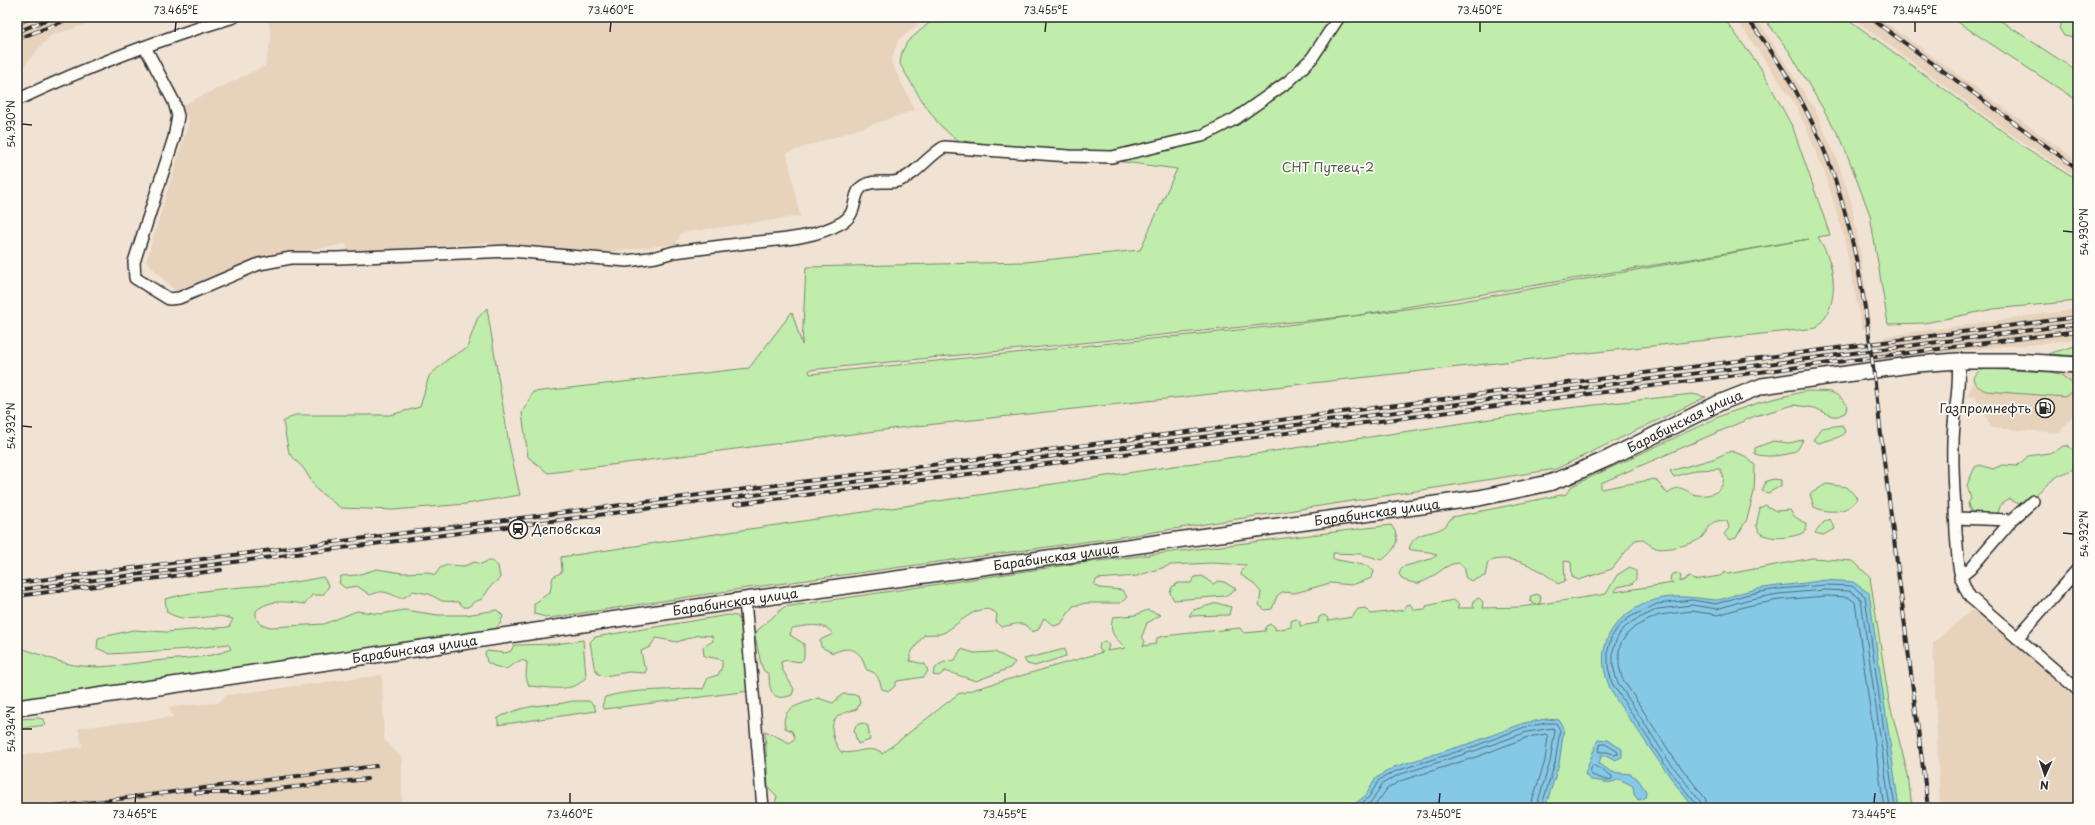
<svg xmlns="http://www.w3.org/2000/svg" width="2095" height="825" font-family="'Playpen Sans',sans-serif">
	<rect width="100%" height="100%" fill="#f0e3d4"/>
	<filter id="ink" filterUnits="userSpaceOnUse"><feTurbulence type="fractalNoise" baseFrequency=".025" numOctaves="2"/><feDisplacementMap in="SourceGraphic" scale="8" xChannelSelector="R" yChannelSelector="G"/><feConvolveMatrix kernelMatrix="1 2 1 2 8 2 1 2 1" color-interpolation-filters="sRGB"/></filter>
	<g filter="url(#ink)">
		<path fill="#e7d2bc" d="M108,17L50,36L17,74V18Z
			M268,17H927L898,40L891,62L915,110L787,153L800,216L681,233L676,244L598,253L484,243L347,252L346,244L252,260L175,291L146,261L189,121L181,106L265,66L271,39Z
			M1735,17H1756L1815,110L1837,160L1851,201L1859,244L1871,328L1862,329L1843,233L1823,168L1797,107Z
			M1851,17H1878L2078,161V178L2008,132Z
			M2078,309V339L2029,345L2003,346L1875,362L1873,342L1882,340L1886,336Z
			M1985,369L2078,374V409L2059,433L1992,428L1975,397L1970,396L1967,398L1975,374Z
			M1974,608L2078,701V808H1940L1933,643Z
			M382,675L384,739L402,758V808H17V755L82,747L78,728L173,717L169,707L218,703L226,695Z"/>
		<path fill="#c0edab" stroke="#768c6b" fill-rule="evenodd" d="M936,17H1723L1760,67L1793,128L1830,235L1818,237C1831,258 1838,283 1830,307C1828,314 1821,322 1817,328L899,428L548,473L528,457L522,413L533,392L749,368L792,312L802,345L806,267L1025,262L1140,250L1177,169L956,140L938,123L919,96L900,64L902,52L907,42ZM1809,239L1457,302L1287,325L810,374L809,370L1353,316Z
			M1763,17H1845L2023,146L2078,181V301L1993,309L1925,323L1888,324L1870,215L1842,141L1789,51Z
			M1950,17H1995L2078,72V101Z
			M2065,17H2078V39L2064,36L2059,28Z
			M487,308L509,444L520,495L466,504L393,510L341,508L317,490L304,469L289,453L283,422L295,415H390L420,407L429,376L448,359L467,348L477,319Z
			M2078,345V356L2048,354Z
			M1985,369L2050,372L2060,374L2073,384V390L2065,397L1986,391C1980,388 1974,385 1973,378L1979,371Z
			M1806,391C1828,392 1834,388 1848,406L1845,413L1838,416H1832L1815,408L1794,405L1755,416L1601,483V489L1655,479L1668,494C1671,491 1674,488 1679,488C1684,488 1688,492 1693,494C1702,497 1717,495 1721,487C1725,480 1724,476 1720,469L1696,470L1674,477L1670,471L1713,459L1731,451L1745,456L1755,465L1754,492L1747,519L1736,538L1729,540L1724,534L1729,528L1727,521C1708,519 1712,527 1701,538C1695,544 1664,551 1656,548C1651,546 1646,542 1642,539L1635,540L1612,569L1579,580L1572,577L1571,562L1564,561L1565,581L1558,584C1541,569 1511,552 1488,562L1485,576L1471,581L1465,577V568L1459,563C1444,563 1435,579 1419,583C1415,584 1408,581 1403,580L1399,574L1402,567L1431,559L1437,555C1429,550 1418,552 1409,549C1415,529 1431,536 1444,527C1447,525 1449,520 1452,517L1566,494L1572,486L1725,414L1761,402Z
			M1692,394L1706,397L1556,469L1135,535L741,589L550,618L534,614V604L550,592L553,577L562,572L561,557L1551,410Z
			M1842,425L1845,432L1839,437L1819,443L1813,440L1821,428Z
			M1803,440C1801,443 1800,446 1798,449C1792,456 1764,458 1755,454V448L1773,441L1789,443Z
			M2063,446H2068L2076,452C2078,457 2079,462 2075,467C2071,472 2063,473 2058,476C2048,482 2030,502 2021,505L2009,499L2001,504L1998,513L1994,515H1975L1969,508L1968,503L1971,499L1967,485L1975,467L1980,465L1993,469L2002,465L2017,466L2028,456L2055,452Z
			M1774,479L1781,480V486L1768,493L1762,491L1766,481Z
			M1826,484L1847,487L1857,498C1850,513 1828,514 1814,507L1810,494Z
			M1765,505L1776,511L1790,510L1794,516L1806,524V531C1797,538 1760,543 1757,527C1756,522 1759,514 1760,508Z
			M1830,519L1835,529L1823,535L1815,533L1824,522Z
			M1391,525C1403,540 1394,551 1382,560L1361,554L1333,553V559L1368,566L1374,571L1372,578L1352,585L1330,583L1295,593L1282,592L1277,596L1272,609L1265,610L1259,605L1261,592L1252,582L1241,575L1242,569L1247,565L1212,563L1171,565L1137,576L1097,579L1094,585L1100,588L1122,590L1127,597L1121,603H1086L1073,606L1061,624L1054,626L1044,618L1038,630L1032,632C1026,619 1013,625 1001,627L996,622L997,614C981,599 959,624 945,632C938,636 931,633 924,635L910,654V661L925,664L928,671L924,677L897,681L894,687L889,691L882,689C879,680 878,672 867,670C864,666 864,662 862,658C854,646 844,648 833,653L821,647L820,640L833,634C824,621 806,626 792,628L790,635L804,644V658L800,662L787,660L781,662L782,669L794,689L792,695C772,703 769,690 769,674L764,671L761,664L755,636L758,630L784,607L1067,565Z
			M1812,558L1853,561L1870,577L1889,701L1908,775L1912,808H774L777,796L768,787L765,731L790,743L795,738L792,731L785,728C780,706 801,705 818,698L833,703L843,694L858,695L860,702L857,709C851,711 842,713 838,716C827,726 834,743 841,752C856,755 862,746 880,751L882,754L958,694L1103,652L1099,649L1100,643L1105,641L1109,645L1107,651L1126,648C1116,638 1108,634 1113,617L1135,615L1148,610L1161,615L1147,623L1142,636L1145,642L1143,646L1156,644L1157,638L1163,636L1240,628L1244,633L1265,631L1266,626L1271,624L1275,627V630L1291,627V621L1296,619L1300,622V626L1318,623L1319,617L1324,615L1328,618V621L1352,617L1358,609L1365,608L1371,614L1404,610L1405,606L1410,604L1414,610L1426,609V606L1453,600L1459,604L1457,608H1475L1473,606L1474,600L1479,598L1483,602L1482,608L1520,607L1535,605L1530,601L1531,596L1537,594L1541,597L1540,603L1535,605L1606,594L1617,575L1630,567L1636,571V579L1632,584L1618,587L1614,592L1673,583L1670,580L1671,575L1676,573L1681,576L1680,582L1690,577L1694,580L1720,576L1725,572L1728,574Z
			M488,561H492L498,566L500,578L491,586L482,599L474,602L468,607H464L458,602L442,601L429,594L413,591C398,605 399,594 383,592C379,591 374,594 370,595L357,586L345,588L339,583L341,576L357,575L377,569L402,573L427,572L435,575L440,568L447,565L464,566L475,562L481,564Z
			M1202,576L1213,584L1218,581L1224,582L1236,589L1225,596L1174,600L1170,593L1172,587L1178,583H1191L1195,577Z
			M323,577L329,586L323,595H312L305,604C288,602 270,598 256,611V618L260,624L271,627L324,624L357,611L381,614L404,610L438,615H465L497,610L503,616L500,624L493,631L218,672L108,686L17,701V647C39,653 59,664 82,666C106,669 131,663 155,661C180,658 208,659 231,649L228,644L189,649L110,654L97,648L98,638L133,630L166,632L229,627L233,619C228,618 222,616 217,616C200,617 183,623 167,612L165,599C217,584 271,589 323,577Z
			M1217,603L1231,607L1229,615L1189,616L1193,610Z
			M728,615L737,616L743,624L750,691L604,709L602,707L605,697C627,691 641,691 663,690C677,690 689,687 703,689L708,678L718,675L722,667V661L719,659L704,656L703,647L713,641L712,636L698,635L677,642L656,638L650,647L641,651L644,666L647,668L645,673L629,672L604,676L598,674L594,666L590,642L595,637Z
			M583,640L586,677C574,694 548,687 529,686L526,677L527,662L521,660L506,669L494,666L487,662L485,653L487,651L505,653L511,651L514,645H517L556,644Z
			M961,649L974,653L995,652L1015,662L1010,668L976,681L945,671L939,676L933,675C935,663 944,662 955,660Z
			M1065,649L1066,656L1035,666L1027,664L1024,659Z
			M572,701H589L594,705L596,711L498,725V718C511,711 528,706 544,705C554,704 562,704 572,701Z
			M38,718L43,719L45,725L17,729V719Z
			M863,723L868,726L870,740L858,744L854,731L856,725Z"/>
		<path fill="#86c9e7" stroke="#628a9c" d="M1825,580L1853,582L1869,593L1899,808H1694C1674,783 1656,758 1639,732C1629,717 1614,700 1608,683C1593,643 1616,612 1655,600C1674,594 1696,598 1715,600C1724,600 1735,594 1744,592C1771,585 1798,585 1825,580Z
			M1546,719L1559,720L1564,728L1559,764L1545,808H1350L1366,795L1376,778L1394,767L1474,742L1524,723Z
			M1598,739L1607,740L1622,749V757L1615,760L1608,756H1601L1599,764L1612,772L1630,774L1637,778L1646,791L1645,798L1638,800L1634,794L1633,786L1619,779C1608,786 1602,780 1590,780L1585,774Z"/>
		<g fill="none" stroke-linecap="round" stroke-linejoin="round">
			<path stroke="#4f6a76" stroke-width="1" d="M1601,744H1605L1617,751L1618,754L1615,755L1608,752H1599Z
				M1593,765L1612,776V779L1606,780L1592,775L1590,772Z
				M1356,808L1369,797L1379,780L1396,771L1475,746L1525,727L1546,723H1556L1560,730L1555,763L1541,808
				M1364,808L1373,800L1382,784L1398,775L1477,750L1527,732L1553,728L1555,731L1550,762L1536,808
				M1373,808L1387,789L1400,781L1479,756L1528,737L1546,734L1548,736L1545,761L1530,808
				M1697,808L1696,804L1664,763L1612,683L1608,667V650L1611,638L1618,627L1630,617L1657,604L1692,600L1716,604L1745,595L1778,589L1825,585L1852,586L1865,596L1895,808
				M1702,808L1700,801L1668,760L1617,681L1613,666V651L1616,640L1622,630L1633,621L1658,609L1692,605L1717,609L1746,600L1779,594L1825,590L1850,591L1861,599L1890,808
				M1708,808L1705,798L1673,757L1622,678L1619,665V651L1621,643L1627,634L1636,626L1659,615L1692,611L1718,615L1747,606L1779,600L1826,596L1848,597L1855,602L1884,808"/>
			<g stroke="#2b2b2b" stroke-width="14">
				<path id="street" d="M145,47L174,102L178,116L174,138L134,262L135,278L169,299L179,298L259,264L291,258H338L511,251L627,261L656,257L674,252C698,249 722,246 746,243C778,240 814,239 843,222C859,212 851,194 863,186C873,179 886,184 898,181C916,175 928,156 944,147L1069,156L1112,157L1202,136L1235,119L1289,81L1312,58L1339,17
					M17,100C87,67 160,39 234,17
					M1958,361C1961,389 1953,415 1953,443C1952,473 1955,502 1956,532C1958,555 1957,577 1970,597L2078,690
					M1955,518L2012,520
					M1960,577L1970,569L2012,520L2033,501
					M745,600L763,808
					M2017,638L2078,569"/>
			</g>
			<g stroke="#2b2b2b" stroke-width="18">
				<g id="secondary">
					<path id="s1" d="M17,708L745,600L1479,498L1549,483L1568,476L1609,458L1719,403L1762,386L1917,364L1958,361H2014L2078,365"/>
				</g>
			</g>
			<use href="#street" stroke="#fdfcf7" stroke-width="11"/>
			<use href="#secondary" stroke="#fdfcf7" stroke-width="15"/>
			<g stroke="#2b2b2b" stroke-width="4">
				<path id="rail" d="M1746,17C1788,70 1822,133 1841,199C1868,288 1874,384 1886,476C1900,587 1914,697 1928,808
					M1869,17L2078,169
					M17,24L32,17
					M17,32L53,17
					M17,39L75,17
					M735,504L2078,331
					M17,583L2078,317
					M17,590L2078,324
					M17,596L221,570
					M196,793H243L367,779
					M48,808L376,766"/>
			</g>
			<use href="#rail" stroke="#fdfcf7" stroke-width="2.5" stroke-dasharray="8" stroke-linecap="butt"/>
		</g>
	</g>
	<path fill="none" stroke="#2b2b2b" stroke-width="1.5" d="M175,32L176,22M610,32L611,22M1045,32L1046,22M1480,32V22M1915,32V22M22,124L32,125M2063,231L2073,232M22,426L32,427M2063,533L2073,534M22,729H32M135,803L136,793M570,803V793M1005,803V793M1439,803L1440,793M1874,803L1875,793"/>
	<defs>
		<g id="fuel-ring" transform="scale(1)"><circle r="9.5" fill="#fdfcf7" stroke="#2b2b2b" stroke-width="1.5"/><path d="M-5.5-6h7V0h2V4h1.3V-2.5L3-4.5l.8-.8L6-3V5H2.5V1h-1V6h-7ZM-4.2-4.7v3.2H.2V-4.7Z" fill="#2b2b2b"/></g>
		<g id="station-ring" transform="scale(1)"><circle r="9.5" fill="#fdfcf7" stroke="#2b2b2b" stroke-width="1.5"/><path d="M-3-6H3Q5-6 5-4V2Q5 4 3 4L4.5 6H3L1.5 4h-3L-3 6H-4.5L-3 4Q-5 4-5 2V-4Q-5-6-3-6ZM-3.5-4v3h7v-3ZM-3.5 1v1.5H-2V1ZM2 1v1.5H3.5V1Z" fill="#2b2b2b"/></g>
	</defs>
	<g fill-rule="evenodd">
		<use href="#fuel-ring" x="2045" y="408"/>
		<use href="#station-ring" x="518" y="529"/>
	</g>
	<g text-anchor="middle" stroke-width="3.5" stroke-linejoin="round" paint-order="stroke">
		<g font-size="13" fill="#505c4b" stroke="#fdfcf7">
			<text x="1328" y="172">СНТ Путеец-2</text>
		</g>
		<g font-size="13" fill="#2b2b2b" stroke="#fdfcf7" text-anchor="end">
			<text x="2031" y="413">Газпромнефть</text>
			<text x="532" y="534" text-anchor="start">Деповская</text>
		</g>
		<g font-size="13" fill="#2b2b2b" stroke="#fdfcf7">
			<text dy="5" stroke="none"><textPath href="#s1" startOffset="1698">Барабинская улица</textPath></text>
			<text dy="5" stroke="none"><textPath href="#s1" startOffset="1374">Барабинская улица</textPath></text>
			<text dy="5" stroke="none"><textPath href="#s1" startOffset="1050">Барабинская улица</textPath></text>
			<text dy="5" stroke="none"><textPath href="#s1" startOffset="726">Барабинская улица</textPath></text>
			<text dy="5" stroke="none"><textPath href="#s1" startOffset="402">Барабинская улица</textPath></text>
		</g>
	</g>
	<rect width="2095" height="825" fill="none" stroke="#fdfcf7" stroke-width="44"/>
	<g transform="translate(2045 775) rotate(183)" stroke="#fdfcf7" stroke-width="3" paint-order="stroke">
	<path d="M0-3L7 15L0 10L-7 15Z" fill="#2b2b2b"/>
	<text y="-6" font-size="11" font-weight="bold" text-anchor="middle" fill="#2b2b2b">N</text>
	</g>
	<rect x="22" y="22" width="2051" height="781" fill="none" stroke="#2b2b2b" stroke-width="1.5"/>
	<g font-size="10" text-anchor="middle" fill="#2b2b2b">
		<text x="176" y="14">73.465°E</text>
		<text x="611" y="14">73.460°E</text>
		<text x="1046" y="14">73.455°E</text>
		<text x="1480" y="14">73.450°E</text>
		<text x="1915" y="14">73.445°E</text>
		<text transform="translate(11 124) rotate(-90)" y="4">54.930°N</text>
		<text transform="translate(2084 232) rotate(-90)" y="4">54.930°N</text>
		<text transform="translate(11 426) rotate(-90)" y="4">54.932°N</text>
		<text transform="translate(2084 534) rotate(-90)" y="4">54.932°N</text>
		<text transform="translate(11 729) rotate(-90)" y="4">54.934°N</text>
		<text x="135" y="818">73.465°E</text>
		<text x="570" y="818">73.460°E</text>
		<text x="1005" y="818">73.455°E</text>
		<text x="1439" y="818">73.450°E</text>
		<text x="1874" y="818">73.445°E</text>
	</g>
</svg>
